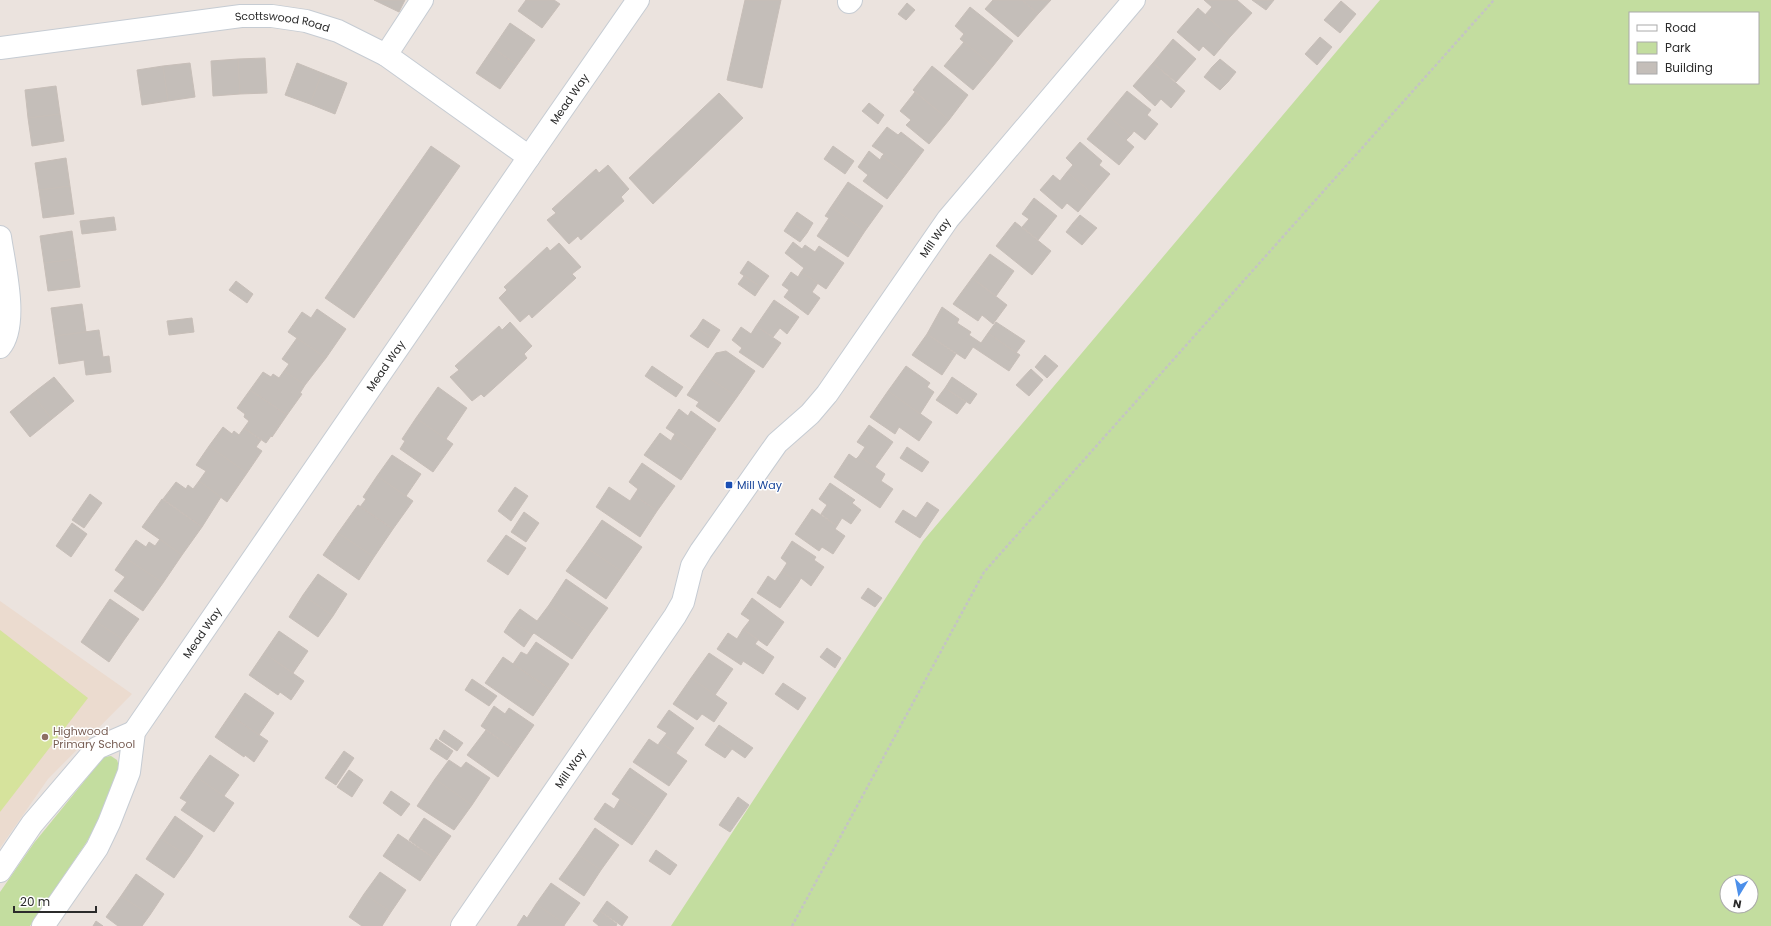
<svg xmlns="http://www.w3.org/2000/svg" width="1771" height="926" font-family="Poppins,sans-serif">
	<rect width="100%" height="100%" fill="#ebe3de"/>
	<path fill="#ebdbcf" d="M0,601L132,694L48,779L0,848Z"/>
	<path fill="#c3dd9f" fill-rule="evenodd" d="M1380,0H1771V926H671L923,541ZM1630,13H1758V83H1630ZM1727,882H1751V906H1727Z
		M111,756L117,760L119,766L100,819L86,843L30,926H0V892L34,843L104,757Z"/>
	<path fill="#d6e39c" d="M0,630L88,698L0,812Z"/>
	<path fill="#c4beb9" stroke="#c7beb8" d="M374,0H405L399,12Z
		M526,0H554L560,4L542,28L518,11Z
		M745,0H781L762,88L727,80Z
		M993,0H1022L1038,14L1018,37L985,9Z
		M1022,0H1051L1038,14Z
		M1204,0H1237L1252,13L1230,37L1205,15L1212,7Z
		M1252,0H1274L1266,10Z
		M1341,1L1356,14L1340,33L1324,20Z
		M907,3L915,10L906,20L898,14Z
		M970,7L1013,41L993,66L960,39L964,34L955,26Z
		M1198,8L1230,37L1214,56L1203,46L1199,51L1177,32Z
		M510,23L535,40L517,65L493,48Z
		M1320,37L1332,47L1317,65L1305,54Z
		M1173,39L1196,59L1176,82L1153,63Z
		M964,42L993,66L973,90L944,66Z
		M493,48L517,65L500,89L476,73Z
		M265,58L267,93L240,94L238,59Z
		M238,59L240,94L213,96L211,61Z
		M1220,59L1236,72L1228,82L1212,67Z
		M190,63L195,97L168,101L163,66Z
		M297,63L322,73L310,104L285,95Z
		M1153,63L1185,91L1171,108L1161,99L1155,106L1133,86Z
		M163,66L168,101L142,105L137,70Z
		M932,66L968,95L949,120L913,90Z
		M1212,67L1228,82L1220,90L1204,77Z
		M322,73L347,83L335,114L310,104Z
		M56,86L60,114L28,118L25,90Z
		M1127,91L1151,110L1147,115L1158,124L1145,140L1134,131L1131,135L1107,115Z
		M915,92L949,120L929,144L906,125L911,120L900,111Z
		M719,93L743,118L653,204L629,178Z
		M869,103L884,115L878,124L862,111Z
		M60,114L64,141L32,146L28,118Z
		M1107,115L1131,135L1126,140L1134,147L1119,165L1087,139Z
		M887,127L898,135L901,132L924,150L906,174L882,156L884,154L872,146Z
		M1080,142L1102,161L1099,165L1110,174L1093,194L1067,172L1073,165L1066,158Z
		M431,146L460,166L354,318L325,298Z
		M833,146L854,161L845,174L824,159Z
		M869,151L880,160L882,156L906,174L887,199L863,181L868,175L858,167Z
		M66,158L70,186L39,190L35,163Z
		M608,165L629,189L621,197L624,201L581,240L578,236L569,244L547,220L556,213L552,209L596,169L599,173Z
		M1067,172L1093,194L1078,212L1067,203L1062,209L1040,190L1053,175L1060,181Z
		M848,182L883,206L865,231L831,207Z
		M70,186L74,214L43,218L39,190Z
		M1034,198L1057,216L1038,240L1022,227L1029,219L1022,214Z
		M831,207L865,231L848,257L817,236L829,218L825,216Z
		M797,212L813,223L807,233L790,222Z
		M1080,215L1097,228L1089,237L1073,223Z
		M114,217L116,230L82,234L80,221Z
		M790,222L807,233L800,242L784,231Z
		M1015,222L1051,251L1032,275L996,246Z
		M1073,223L1089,237L1082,245L1066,232Z
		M72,231L76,259L44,263L40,236Z
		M793,242L802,249L805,245L815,252L819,246L844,263L826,289L801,272L804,268L785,253Z
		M559,243L581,267L572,274L576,278L532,318L529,314L520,322L499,298L507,290L504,287L547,247L550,251Z
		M990,254L1014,271L996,296L972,278Z
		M76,259L80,287L48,291L44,263Z
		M748,261L769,276L761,287L740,273Z
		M791,272L798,277L801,272L818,283L812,292L820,298L808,315L784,297L789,290L782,285Z
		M744,276L761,287L755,296L738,284Z
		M972,278L1007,305L993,324L982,315L978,321L953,304Z
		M236,281L253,294L247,303L229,290Z
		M774,300L799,317L787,334L780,328L773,337L756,326Z
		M82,304L86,332L55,336L51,308Z
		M942,307L959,319L957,323L971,332L969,335L981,343L988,333L1020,355L1009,371L973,347L965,359L927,334Z
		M317,309L346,329L326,358L288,332L302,312L311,318Z
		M192,318L194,332L169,335L167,321Z
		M703,319L720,330L714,339L697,328Z
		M510,322L532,346L524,354L527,358L484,397L481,394L472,401L450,377L459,370L455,366L499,326L502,330Z
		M996,322L1025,341L1016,353L988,333Z
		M756,326L781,343L763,368L739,352L742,348L732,340L741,327L751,334Z
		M697,328L714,339L708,348L690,336Z
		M99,330L103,357L109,356L111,372L86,375L84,360L59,364L55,336Z
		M927,334L956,354L942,375L912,355Z
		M297,338L326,358L305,385L284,371L289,364L282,359Z
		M726,351L755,371L737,397L702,373L716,353Z
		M1045,355L1058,366L1047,378L1035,367Z
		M652,366L683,387L676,397L645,376Z
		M906,366L930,383L927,387L934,392L920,414L888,391Z
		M1031,369L1043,380L1029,396L1016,385Z
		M284,371L305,385L300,393L302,394L287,415L250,390L263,372L271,377L273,374L279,378Z
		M702,373L737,397L719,422L696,406L699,402L687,395Z
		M54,377L74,401L52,419L32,394Z
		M952,377L977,394L970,404L945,388Z
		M438,387L467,408L446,439L416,418Z
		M945,388L966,402L957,414L936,400Z
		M250,390L287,415L272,437L271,436L266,443L244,428L249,421L244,417L245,414L237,408Z
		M888,391L932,422L919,441L899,427L895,434L870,417Z
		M32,394L52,419L30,437L10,412Z
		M679,409L688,416L691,411L716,429L698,455L673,437L675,434L666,428Z
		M416,418L453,444L433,472L400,449L405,441L402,439Z
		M869,425L893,442L875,467L859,456L865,447L857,442Z
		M223,427L232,434L234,431L239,435L244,428L261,440L256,447L262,451L247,473L209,446Z
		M660,433L671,441L673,437L698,455L681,480L644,455Z
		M209,446L247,473L227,502L199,481L206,471L196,465Z
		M907,447L929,462L922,472L900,458Z
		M849,454L856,459L859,456L885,474L881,481L893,489L880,508L834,477Z
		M392,455L421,474L406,496L377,476Z
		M642,463L675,486L657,511L634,495L638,489L629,482Z
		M377,476L413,501L393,529L360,507L366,499L363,497Z
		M199,481L221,497L202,527L163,499L176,482L186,489L188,485L193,489Z
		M830,483L855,500L852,503L861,510L851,524L842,518L837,526L821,514L827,505L819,499Z
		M515,487L528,496L511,521L498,511Z
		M609,487L630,501L634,495L657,511L640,537L596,507Z
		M90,494L102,503L84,528L72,520Z
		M162,499L202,527L182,555L142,527Z
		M927,502L939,510L920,538L895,522L903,510L916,518Z
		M358,505L393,529L374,557L338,533Z
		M812,509L837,526L835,529L845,536L833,554L822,547L819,551L795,534Z
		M524,512L539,523L526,542L511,532Z
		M602,520L642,547L624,573L584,546Z
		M72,523L87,534L71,557L56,546Z
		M338,533L374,557L359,580L323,555Z
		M506,535L526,548L508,575L487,561Z
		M160,539L182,555L163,583L124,557L136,540L146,547L149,542L155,546Z
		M792,541L816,557L814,560L824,567L811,586L801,578L798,583L782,571L787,563L781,558Z
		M584,546L624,573L606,599L566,571Z
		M124,557L163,583L143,611L114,591L125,577L115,570Z
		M782,571L798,583L780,608L757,593L768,576L775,581Z
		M318,574L347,594L333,616L303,595Z
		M566,579L608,608L590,633L549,605Z
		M868,588L882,598L875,607L861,598Z
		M303,595L333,616L318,637L289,617Z
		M752,598L784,622L767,646L743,629L750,620L741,614Z
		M110,599L139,619L124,640L95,621Z
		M549,605L590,633L572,659L534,633L532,635L511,621L520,609L537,621Z
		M95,621L124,640L109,662L81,642Z
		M511,621L532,635L524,647L504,632Z
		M743,629L758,640L755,644L774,657L763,674L743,661L741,665L717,649L728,633L737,639Z
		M279,631L308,651L293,673L264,653Z
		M536,642L569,664L551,690L513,664L521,652L527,655Z
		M827,648L841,658L835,668L820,657Z
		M264,653L304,681L291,700L280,692L278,695L249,675Z
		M709,653L733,669L715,695L691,678Z
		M503,657L551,690L533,716L485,683Z
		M691,678L727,703L714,722L702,714L697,720L673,704Z
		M472,679L497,696L489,706L465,690Z
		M783,683L806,698L798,710L775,694Z
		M245,693L274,713L259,735L230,715Z
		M494,706L505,714L509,708L534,725L516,751L481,726Z
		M669,710L694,728L676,753L660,742L667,733L657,727Z
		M230,715L268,741L254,762L245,755L244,757L215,737Z
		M719,725L753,748L745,758L712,735Z
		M444,730L463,743L457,751L439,739Z
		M486,730L516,751L498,777L467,755Z
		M712,735L732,749L725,758L705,745Z
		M436,739L453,751L447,760L430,749Z
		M649,739L658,745L660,742L687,761L669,786L633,762Z
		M344,751L354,758L336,785L325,778Z
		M210,755L239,775L224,796L195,776Z
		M449,760L461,768L466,762L490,778L472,805L435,779Z
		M630,768L667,794L650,819L612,794Z
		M349,770L363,780L352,797L337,787Z
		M195,776L234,803L214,832L181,810L187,802L180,798Z
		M435,779L472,805L454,830L417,806Z
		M391,791L410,804L401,816L383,803Z
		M738,797L749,805L730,832L719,825Z
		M620,799L650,819L632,845L594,819L605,803L614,809Z
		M175,816L203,836L189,857L160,838Z
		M424,818L451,836L435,859L409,840Z
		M595,828L619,845L601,870L577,854Z
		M398,834L435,859L420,881L383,856Z
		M160,838L189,857L174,878L146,859Z
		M656,850L677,865L670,875L649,861Z
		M577,854L601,870L584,896L559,879Z
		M380,872L406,890L391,912L364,894Z
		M136,874L164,894L150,915L121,896Z
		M551,883L580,903L565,924L536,904Z
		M364,894L391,912L382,926H362L349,917Z
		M121,896L150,915L142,926H118L106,917Z
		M607,901L628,917L622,926L600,911Z
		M536,904L565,924L564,926H517L524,915L527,918Z
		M600,911L617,924L616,926H599L593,921Z
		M96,921L103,926H93Z"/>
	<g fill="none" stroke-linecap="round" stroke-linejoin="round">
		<g stroke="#c6ccd3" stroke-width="24">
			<g id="minor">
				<path d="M849,2L851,0"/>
				<path id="s1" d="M0,48L241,16H272L306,21L338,31L386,55L529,157"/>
				<path d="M386,55L422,0"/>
				<path d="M0,237C4,265 19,325 0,347"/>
				<path d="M0,871L32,824L97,748L134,732"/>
				<path id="s2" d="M43,926L97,848L109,823L129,772L134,732L529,157L638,0"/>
				<path id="s3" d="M462,926L675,616L683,602L692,566L701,551L777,443L810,414L827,394L948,219L1134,0"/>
			</g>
		</g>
		<path stroke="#c4c4c4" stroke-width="2.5" stroke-dasharray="3 2" stroke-linecap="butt" d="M792,926L984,572L1494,0"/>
		<use href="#minor" stroke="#fff" stroke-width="22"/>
	</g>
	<rect fill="#1a4fb4" stroke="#fff" stroke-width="1.5" x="725" y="481" width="8" height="8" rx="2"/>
	<circle fill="#8d6e63" stroke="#fff" stroke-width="1.5" cx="45" cy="737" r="4"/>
	<g text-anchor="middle" stroke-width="3" stroke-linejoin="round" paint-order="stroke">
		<g font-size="11" fill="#2b2b2b" stroke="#fff">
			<text dy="4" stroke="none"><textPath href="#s1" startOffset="285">Scottswood Road</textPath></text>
			<text dy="4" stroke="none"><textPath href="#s2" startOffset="986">Mead Way</textPath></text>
			<text dy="4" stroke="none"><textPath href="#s3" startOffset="839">Mill Way</textPath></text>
			<text dy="4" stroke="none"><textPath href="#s2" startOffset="662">Mead Way</textPath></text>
			<text dy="4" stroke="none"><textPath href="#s2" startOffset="338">Mead Way</textPath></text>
			<text dy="4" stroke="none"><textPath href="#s3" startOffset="191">Mill Way</textPath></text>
		</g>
		<g font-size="11" fill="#164399" stroke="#fff" text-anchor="start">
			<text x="737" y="489">Mill Way</text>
		</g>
		<g font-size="11" fill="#785e54" stroke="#fff" text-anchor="start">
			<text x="53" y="735">Highwood<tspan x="53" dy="13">Primary School</tspan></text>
		</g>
	</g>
	<rect x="1629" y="12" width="130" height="72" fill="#ffffff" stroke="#aaaaaa"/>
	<rect x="1637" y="25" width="20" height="6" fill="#ffffff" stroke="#aaaaaa"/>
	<text x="1665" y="32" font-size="12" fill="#2b2b2b">Road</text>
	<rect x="1637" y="42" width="20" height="12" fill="#c3dd9f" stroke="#aaaaaa"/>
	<text x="1665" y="52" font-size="12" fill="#2b2b2b">Park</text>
	<rect x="1637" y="62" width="20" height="12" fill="#c4beb9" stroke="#aaaaaa"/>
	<text x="1665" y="72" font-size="12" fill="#2b2b2b">Building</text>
	<g transform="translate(1739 894) rotate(190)"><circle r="19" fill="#ffffff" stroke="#aaaaaa"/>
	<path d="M0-3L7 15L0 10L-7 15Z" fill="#4c90ea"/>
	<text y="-6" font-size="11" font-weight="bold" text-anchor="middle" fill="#2b2b2b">N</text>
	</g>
	<path d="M14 906v6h82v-6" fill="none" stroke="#2b2b2b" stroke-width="2"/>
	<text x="20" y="906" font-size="12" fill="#2b2b2b" stroke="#ffffff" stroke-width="3" paint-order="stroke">20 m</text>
</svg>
